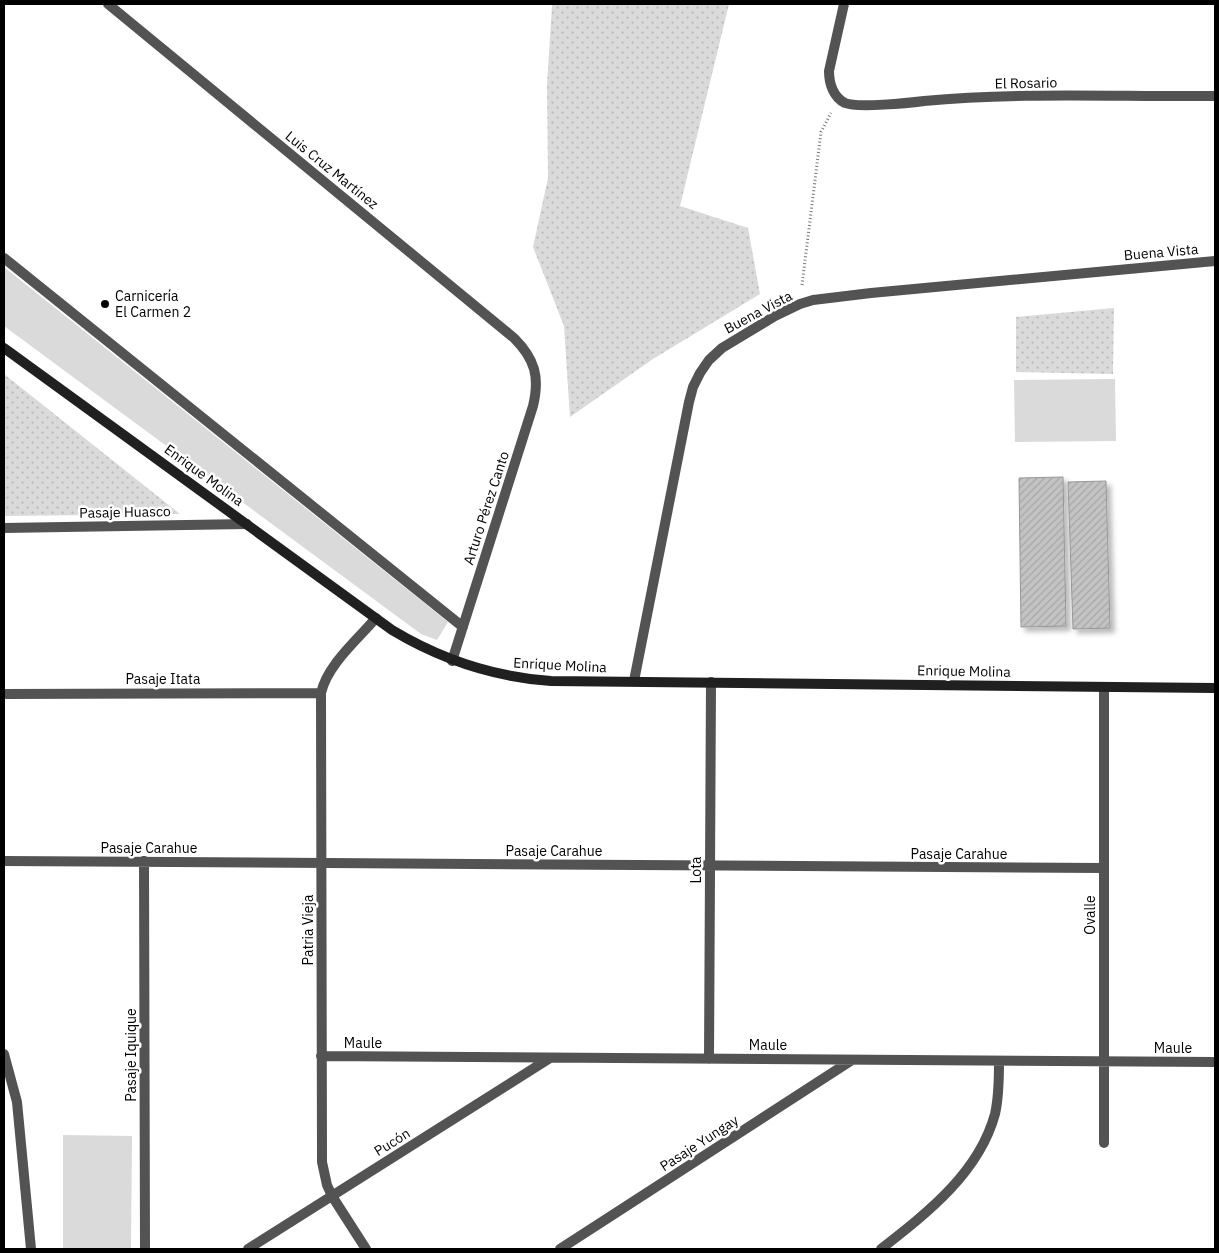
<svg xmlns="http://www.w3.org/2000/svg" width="1219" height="1253" font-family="'IBM Plex Sans',sans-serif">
	<defs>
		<pattern id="grass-dots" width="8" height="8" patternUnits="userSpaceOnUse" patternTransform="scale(1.25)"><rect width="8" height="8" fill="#dadada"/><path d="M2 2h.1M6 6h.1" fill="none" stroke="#b9b9b9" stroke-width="1.8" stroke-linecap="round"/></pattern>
		<pattern id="building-hatch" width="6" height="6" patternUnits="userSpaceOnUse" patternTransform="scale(1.25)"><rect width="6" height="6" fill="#c3c3c3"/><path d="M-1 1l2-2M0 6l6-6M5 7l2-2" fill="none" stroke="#a6a6a6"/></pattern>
		<filter id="shadow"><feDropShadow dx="4.5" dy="4.5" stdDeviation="2.5" flood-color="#0004"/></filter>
	</defs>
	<rect width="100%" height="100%" fill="#fff"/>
	<path fill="url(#grass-dots)" d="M551,4H729L680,206L748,228L760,294L653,359L570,417L564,326L533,247L548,178L547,85L552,6Z
		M1114,308L1113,374L1016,372V317Z
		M4,374L180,514L4,516Z"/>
	<path fill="#dadada" d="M4,267L448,622L437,640L421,634L4,326Z
		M1115,379L1116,441L1015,442L1014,380Z
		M63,1135L132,1136L131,1249H63Z"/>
	<path fill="url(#building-hatch)" stroke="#979797" filter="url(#shadow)" d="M1063,477L1066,626L1021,627L1019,478Z
		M1106,481L1110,628L1073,629L1068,482Z"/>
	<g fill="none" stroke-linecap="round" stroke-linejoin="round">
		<path stroke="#757575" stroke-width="3" stroke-dasharray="1 2.5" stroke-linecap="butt" d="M802,285L821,132L831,113"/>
		<path stroke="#535353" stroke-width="10" d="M108,4L514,338C535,359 540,377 533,406L452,661
			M844,4L829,71C829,83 833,97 845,103C857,108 909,103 924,101C1021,92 1118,97 1215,96
			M4,258L463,627
			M4,528L247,524
			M634,681L689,402L693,387L700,373L709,360L722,348L775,316L800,304L813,300L871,293L1215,261
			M4,694L321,693
			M4,861L1104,868
			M144,861L145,1249
			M4,1054L17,1102L31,1249
			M321,1056L1215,1062
			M709,1059L711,682
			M1104,1143V687
			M248,1249L550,1058
			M366,1249L332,1196L327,1185L322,1162L321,693C327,665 358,639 376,618
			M560,1249L852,1060
			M881,1249C927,1213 979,1173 995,1114C999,1097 999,1079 999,1061"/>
		<path stroke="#202020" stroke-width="10" d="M4,348L392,630C442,660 493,677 551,681L1215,688"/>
	</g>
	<circle fill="#000" stroke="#fff" stroke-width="2" cx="105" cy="304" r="5"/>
	<g text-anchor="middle" stroke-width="5" stroke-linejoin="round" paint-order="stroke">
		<g font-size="14" fill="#000" stroke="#fff">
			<text transform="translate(1026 83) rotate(-1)" y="5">El Rosario</text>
			<text transform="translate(332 170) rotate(39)" y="5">Luis Cruz Martínez</text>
			<text transform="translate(1161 252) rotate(-5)" y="5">Buena Vista</text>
			<text transform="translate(758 312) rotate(-28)" y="5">Buena Vista</text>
			<text transform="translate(204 475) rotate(36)" y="5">Enrique Molina</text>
			<text transform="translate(486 508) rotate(-72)" y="5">Arturo Pérez Canto</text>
			<text transform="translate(125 512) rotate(-1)" y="5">Pasaje Huasco</text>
			<text transform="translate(560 665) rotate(3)" y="5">Enrique Molina</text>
			<text transform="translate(964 671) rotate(1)" y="5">Enrique Molina</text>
			<text x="163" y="684">Pasaje Itata</text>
			<text x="149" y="853">Pasaje Carahue</text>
			<text x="554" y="856">Pasaje Carahue</text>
			<text x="959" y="859">Pasaje Carahue</text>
			<text transform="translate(696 870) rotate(-90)" y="5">Lota</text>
			<text transform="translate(1090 915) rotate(-90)" y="5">Ovalle</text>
			<text transform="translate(308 930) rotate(-90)" y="5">Patria Vieja</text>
			<text x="363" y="1048">Maule</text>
			<text x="768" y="1050">Maule</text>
			<text x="1173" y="1053">Maule</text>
			<text transform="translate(131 1055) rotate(-90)" y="5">Pasaje Iquique</text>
			<text transform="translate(392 1142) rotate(-32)" y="5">Pucón</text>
			<text transform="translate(699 1143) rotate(-33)" y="5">Pasaje Yungay</text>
		</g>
		<g font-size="14" fill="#000" stroke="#fff" text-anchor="start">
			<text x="115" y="301">Carnicería<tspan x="115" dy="16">El Carmen 2</tspan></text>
		</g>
	</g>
	<rect width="1219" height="1253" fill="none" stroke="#000000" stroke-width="10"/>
</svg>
